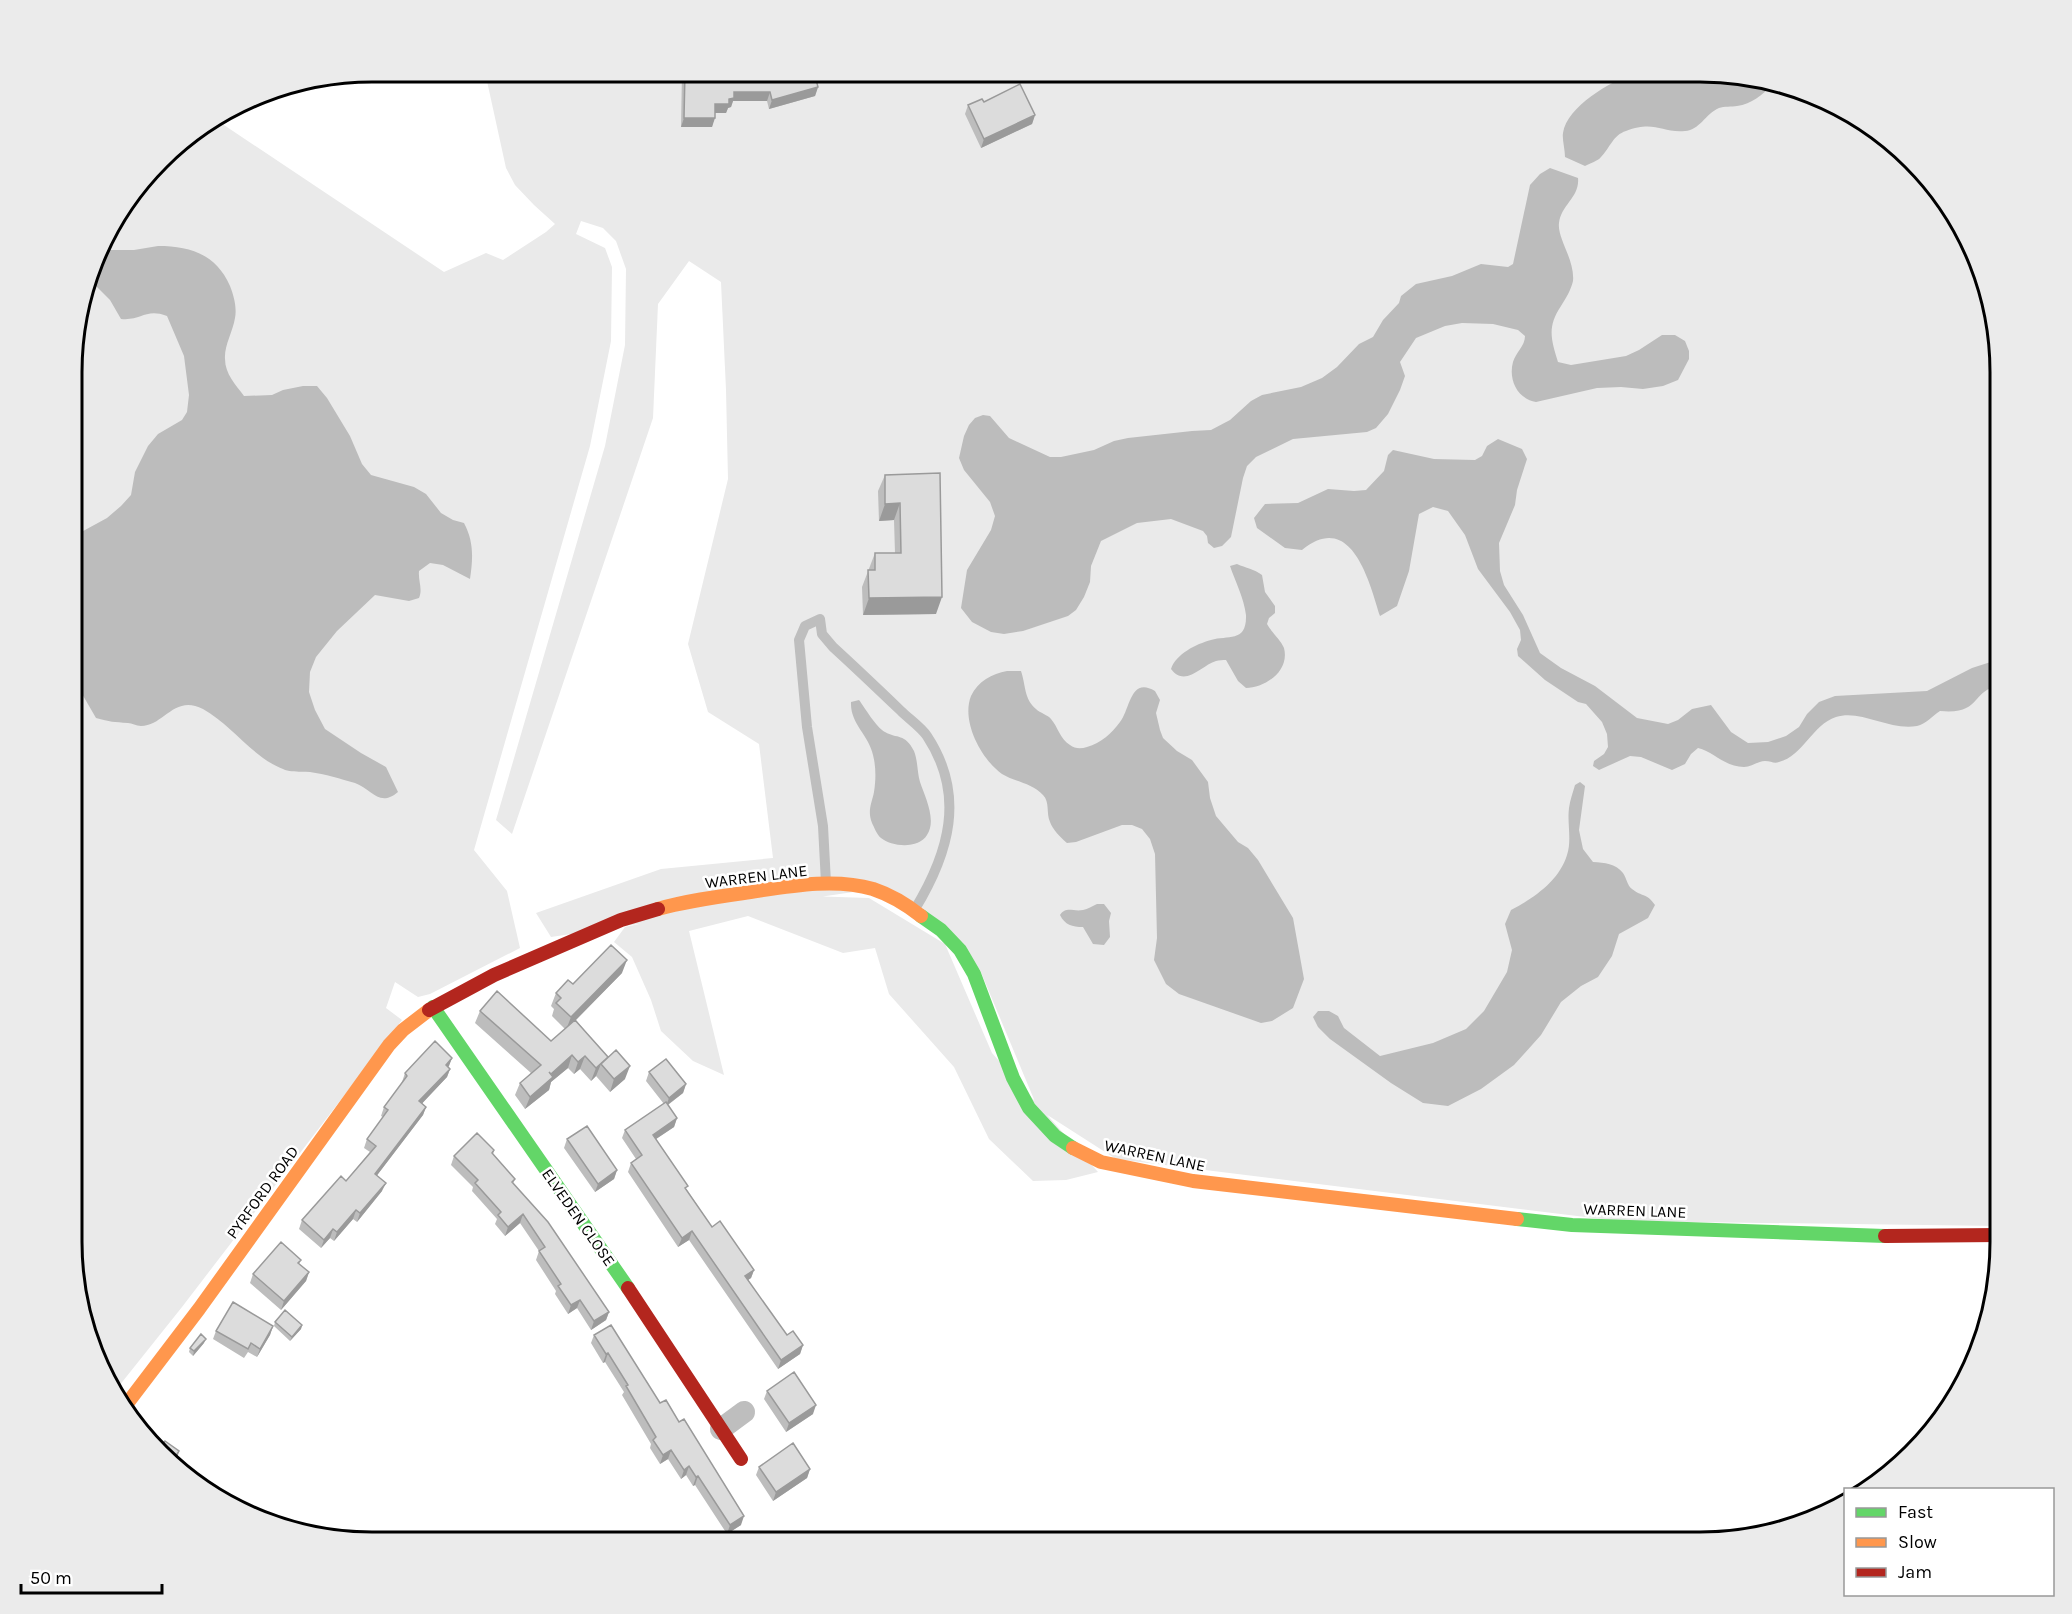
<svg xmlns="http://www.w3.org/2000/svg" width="2072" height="1614" font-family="Karla,sans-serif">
	<rect width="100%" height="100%" fill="#fff"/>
	<path fill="#eaeaea" d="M485,72L1719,73L1815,95L1898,147L1969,240L1994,313L2000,372L1999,1226L1618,1221L1116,1159L1038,1109L980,970L887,887L551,937L536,913L661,869L773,858L759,744L708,712L688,644L728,479L726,390L721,282L689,261L658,304L653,418L512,834L496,820L605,446L625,345L626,269L616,241L603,228L581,221L576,234L605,248L612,267L611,341L590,446L474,850L507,891L520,948L430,994L418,997L395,982L386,1008L402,1020L182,1307L115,1391L103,1375L73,1262L75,333L112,222L175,146L218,121L444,272L486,253L503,260L546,232L555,224L534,205L515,185L506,168Z
		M777,895L869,898L945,944L992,1053L1098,1172L1066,1180L1033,1181L989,1139L954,1067L889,994L875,948L843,953L748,916L689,931L724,1075L693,1061L661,1031L651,1000L632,957L614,942L625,927Z"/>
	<path fill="#bcbcbc" d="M1633,73H1719L1772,85C1762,95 1752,104 1737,106C1732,107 1724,106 1719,108C1705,114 1700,130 1685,131C1661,133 1655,120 1626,131C1613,135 1610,148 1601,157C1598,161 1590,163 1585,166L1565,157C1565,149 1562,140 1563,133C1567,106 1611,82 1633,73Z
		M1550,168L1578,178C1580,197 1561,205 1559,223C1557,238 1575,260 1573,281C1571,290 1566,298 1561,306C1547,327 1551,339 1558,362L1571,365L1626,356L1639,350L1662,335H1675L1685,341L1689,351V359L1678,380L1663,386L1643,389L1621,387L1597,388L1536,402C1518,399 1508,380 1513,362C1516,352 1525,346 1525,336L1518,330L1493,324L1462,323L1445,326L1416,338L1400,362L1405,376L1400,390L1388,414L1376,428L1367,432L1293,439L1256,457L1247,466L1243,478L1231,537L1222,546L1214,548L1208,543L1207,536L1203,531L1171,519L1137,523L1101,541L1091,566L1090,582L1084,597L1076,610L1068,616L1023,631L1004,634L991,632L972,622L961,608L967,570L991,530L995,516L990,502L964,470L959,458L964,436L969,425L975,418L983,415L990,416L1009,438L1050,457H1061L1094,450L1114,441L1128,438L1192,431L1211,430L1230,420L1251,401L1262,395L1301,387L1322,378L1337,367L1359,344L1373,337L1383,320L1399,303L1401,296L1416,284L1452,276L1481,264L1508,267L1513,264L1530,185L1540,174Z
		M158,246C190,246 216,254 230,286C234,296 237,308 235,318C233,331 224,346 225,359C225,374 236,385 244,396L272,395L283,390L303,386H317L327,398L350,436L362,464L371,475L414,487L426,494L441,513L453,520L464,523C474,542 473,558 470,579L443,565L430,563L419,571C418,581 423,589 419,598L409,601L375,595L337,631L316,657L310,672L309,692L315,710L325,729L361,753L386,767L398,792C379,808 372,789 355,783C341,779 325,774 310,772C302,771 291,773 283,769C252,757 232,725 203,709C174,694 164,726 141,726C136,726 132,723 128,723C114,722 110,722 96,718L74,680V536L107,518L121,506L131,495L135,472L148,446L158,434L182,420L187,412L189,395L184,356L167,316C145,308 142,321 121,319L110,300L92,282L103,250H134Z
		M1498,439L1522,449L1527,459L1517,490L1515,505L1499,543L1500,571L1504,585L1523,615L1540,653L1561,668L1595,686L1637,718L1668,724L1678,720L1692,709L1711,705L1731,732L1748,743L1768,742L1786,736L1799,727L1807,714L1819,702L1835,696L1927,691L1972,668L2000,659V685C1970,691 1982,715 1940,711C1932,716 1926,724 1917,726C1889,731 1861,709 1836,717C1812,725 1803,756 1779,762C1774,764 1771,761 1765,761C1758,761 1751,767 1744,767C1725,767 1714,752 1698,748L1691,754L1685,764L1672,770L1641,757L1630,756L1599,770L1593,766L1594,761L1604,754L1608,747L1607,734L1602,722L1586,704L1578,702L1545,680L1518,656L1517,649L1521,640L1520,630L1510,612L1478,569L1465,535L1448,511L1433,507L1419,514L1409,571L1397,606L1380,616C1369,580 1351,510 1302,550L1285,548L1257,528L1254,518L1265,504L1298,503L1328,489L1354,491L1366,490L1384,471L1388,455L1393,450L1434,459L1475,460L1482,456L1487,446Z
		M1237,564C1246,568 1254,569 1262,575L1265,592L1275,606V613L1269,618L1267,624C1272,633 1281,640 1284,648C1290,671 1265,688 1246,688L1238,681L1226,660C1223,660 1219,660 1216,661C1202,665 1185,688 1171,669C1176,654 1196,644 1211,640C1228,635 1247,643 1246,615C1244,598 1235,581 1230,566Z
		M1007,671H1021C1026,686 1024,699 1036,709C1040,713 1048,715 1051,719C1058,727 1060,739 1070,745C1075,749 1081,749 1087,747C1101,743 1112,733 1120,722C1130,710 1130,676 1155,691L1160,700L1156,713L1160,730L1163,738L1177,751L1192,760L1208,782L1210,798L1216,816L1238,842L1248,848L1258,860L1293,918L1304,979L1293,1008L1272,1021L1261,1023L1179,994L1166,984L1154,960L1157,938L1155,854L1150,839L1142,829L1132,825H1122L1076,842L1067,843C1060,837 1053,830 1050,822C1046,813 1050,802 1043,795C1032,783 1015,782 1002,774C981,759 961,721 971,696C978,681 992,674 1007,671Z
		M859,700C865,708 876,727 885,732C897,739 905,733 914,751C918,761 917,772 920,782C925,797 937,820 927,835C919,849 892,847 881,838C877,835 874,827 872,823C867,810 872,803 874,792C876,780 876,766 873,755C869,735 850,724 851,702Z
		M1580,782L1585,786L1579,830L1583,849L1593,862C1605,863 1615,863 1623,873C1627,879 1627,885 1632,889C1642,897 1647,893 1655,905L1648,918L1619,934L1612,956L1598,977L1581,986L1561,1002L1541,1035L1514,1065L1481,1089L1448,1106L1423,1103L1391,1083L1330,1039L1318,1027L1313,1017L1318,1011H1329L1338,1016L1344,1028L1380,1056L1433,1043L1466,1029L1484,1011L1507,972L1512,950L1505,924L1511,910C1534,898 1559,881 1567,855C1572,840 1567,823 1569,808C1570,800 1573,792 1575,785Z
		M1097,904H1104L1111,913L1109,921L1110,937L1104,945L1093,944L1083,927C1072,927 1065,925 1060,915C1066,906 1073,912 1083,910C1088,909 1092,906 1097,904Z"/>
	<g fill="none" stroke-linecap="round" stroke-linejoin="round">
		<path stroke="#bebebe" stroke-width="10" d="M826,883L823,826L807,727L799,640L805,626L820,619L822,634L833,647C856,668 878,689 901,711C909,719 921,727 927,736C966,795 949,853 915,909"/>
		<path stroke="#bebebe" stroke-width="22" d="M721,1429L744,1412"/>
		<path stroke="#63d668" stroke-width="14" d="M921,916L941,930L960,950L974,974L1013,1078L1029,1108L1055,1136L1073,1148
			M433,1007L628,1288
			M1517,1219L1572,1225L1885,1236"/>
		<path stroke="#ff974d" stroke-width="14" d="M658,909C686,901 715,897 744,893C785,887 832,877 873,889C891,895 906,904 921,916
			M1073,1148L1101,1162L1193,1181L1517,1219
			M126,1405L199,1309L389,1045L403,1030L429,1010"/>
		<path stroke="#b3261e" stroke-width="14" d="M429,1010L494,975L621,920L658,909
			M1885,1236L1999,1235
			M628,1288L741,1459"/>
	</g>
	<path fill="#bdbdbd" d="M682,72H715V76L750,82L818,87L815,96L769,109L767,101H733L731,107L728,108L726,113H715L712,127H681Z
		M1081,72H1101L1085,80Z
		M1110,72H1132L1114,81Z
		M984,102L1035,115L1032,124L981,148L965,114L968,105Z
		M940,473L936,614L863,615L862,587L875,553H895L894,520L879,521L878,491L885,475Z
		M622,973L576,1020L625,1079L610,1092L596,1076L591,1081L580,1069L574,1074L568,1068L551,1082L549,1090L525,1109L515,1095L520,1083L531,1073L475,1023L480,1011L551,1041L565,1029L552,1016L554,1009L551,1006L556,993L573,984Z
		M452,1058L448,1067L450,1069L447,1077L422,1103L426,1107L423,1115L377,1175L382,1191L357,1222L353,1219L334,1241L330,1238L321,1248L299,1229L302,1220L346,1181L370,1152L364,1148L367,1139L383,1117L381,1116L384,1107L402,1083V1082L405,1073Z
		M649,1072L686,1084L683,1093L668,1105L677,1118L674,1127L656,1139L687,1190L712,1227L754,1270L751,1278L748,1280L787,1335L803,1345L800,1354L778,1369L689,1240L678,1247L628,1172L631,1163L636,1159L622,1138L625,1130L664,1104L646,1081Z
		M567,1139L617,1170L614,1179L595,1192L564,1148Z
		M494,1150L493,1154L515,1179L513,1184L609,1312L606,1320L591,1330L577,1308L568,1314L555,1294L556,1291L536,1260L539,1251L520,1223L505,1236L495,1224L497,1219L472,1191L473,1187L451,1165L454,1156Z
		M301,1260L299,1264L309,1272L306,1281L281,1310L250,1283L253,1274Z
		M275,1322L302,1325L301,1329L290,1341L274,1326Z
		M273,1326L270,1335L257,1357L248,1352L244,1358L213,1339L216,1331Z
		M594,1335L660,1403L741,1525L727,1534L695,1485L693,1486L686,1475L681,1479L668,1459L660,1464L650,1448L651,1444L622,1395L624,1392L605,1362L603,1363L591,1343Z
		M204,1343L193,1356L189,1352L190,1348Z
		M767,1391L813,1414L786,1432L764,1399Z
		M759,1467L810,1469L807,1478L773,1501L756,1475Z"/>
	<path fill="#9a9a9a" d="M1088,72H1101L1085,80Z
		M1117,72H1132L1114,81Z
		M818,87L815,96L769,109L772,100Z
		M734,92H770L767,101H733L731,107L728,108L726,113H711L715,104L729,99Z
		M1035,115L1032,124L981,148L984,139Z
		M684,118H715L712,127H681Z
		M900,503L894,520L879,521L885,504Z
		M942,597L936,614L863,615L869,598Z
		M627,960L622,973L566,1030L571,1017Z
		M572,1055L568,1068L551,1082L549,1090L525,1109L530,1097L551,1074Z
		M585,1056L580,1069L574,1074L578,1062Z
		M452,1058L449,1066L442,1073L446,1065Z
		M601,1064L596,1076L591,1081L596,1068Z
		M630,1066L625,1079L610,1092L614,1079Z
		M450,1069L447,1077L416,1110L419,1101Z
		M686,1084L683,1093L666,1106L669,1098Z
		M426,1107L423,1115L372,1182L375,1174Z
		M677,1118L674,1127L650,1143L653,1135Z
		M617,1170L614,1179L595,1192L598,1184Z
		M386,1183L382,1191L357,1222L360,1213Z
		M356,1210L353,1219L334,1241L337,1232Z
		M523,1214L520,1223L505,1236L508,1227Z
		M333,1229L330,1238L321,1248L324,1240Z
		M692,1231L689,1240L678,1247L682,1238Z
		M754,1270L751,1278L742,1284L745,1276Z
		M309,1272L306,1281L281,1310L284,1301Z
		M580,1300L577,1308L568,1314L571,1305Z
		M609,1312L606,1320L591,1330L594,1321Z
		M302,1325L301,1329L290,1341L292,1337Z
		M273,1326L270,1335L257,1357L260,1349Z
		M206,1339L204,1343L193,1356L194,1351Z
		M803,1345L800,1354L778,1369L781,1360Z
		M608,1353L605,1362L603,1363L606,1354Z
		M816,1405L813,1414L786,1432L789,1423Z
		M671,1450L668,1459L660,1464L663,1455Z
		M179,1451L177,1459L172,1465L171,1463Z
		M689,1466L686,1475L681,1479L684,1470Z
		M810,1469L807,1478L773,1501L776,1492Z
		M698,1476L695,1485L693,1486L696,1477Z
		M744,1516L741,1525L727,1534L730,1525Z"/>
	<path fill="#dcdcdc" stroke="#9a9a9a" stroke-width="1.5" d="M685,72H715V76L751,75L750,82L784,72H814L818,87L772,100L770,92H734V98L729,99V104H715V118H684Z
		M1020,84L1035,115L984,139L968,105L982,99L984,102Z
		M940,473L942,597L869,598L868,570H875V553H901L900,503L885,504V475Z
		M611,945L627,960L571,1017L556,1003L561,998L556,993L568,980L573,984Z
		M497,991L551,1041L575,1020L608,1057L596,1068L585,1056L578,1062L572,1055L551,1074L549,1072L553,1077L530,1097L520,1083L541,1065L480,1011Z
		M435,1041L452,1058L446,1065L450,1069L419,1101L426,1107L375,1174L386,1183L360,1213L356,1210L337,1232L333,1229L324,1240L302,1220L341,1176L346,1181L376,1146L367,1139L388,1110L384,1107L407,1076L405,1073Z
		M616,1050L630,1066L614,1079L601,1064Z
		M666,1059L686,1084L669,1098L649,1072Z
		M666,1102L677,1118L653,1135L688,1186L685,1188L712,1227L720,1221L754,1270L745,1276L787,1335L793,1331L803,1345L781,1360L692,1231L682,1238L631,1163L642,1155L625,1130Z
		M587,1126L617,1170L598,1184L567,1139Z
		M477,1133L494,1150L492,1153L515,1179L512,1182L548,1222L609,1312L594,1321L580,1300L571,1305L558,1286L561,1284L539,1251L545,1247L523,1214L508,1227L498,1215L501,1212L475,1183L478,1180L454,1156Z
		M281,1242L301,1260L298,1263L309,1272L284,1301L253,1274Z
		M233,1302L273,1326L260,1349L251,1343L248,1349L216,1331Z
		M285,1310L302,1325L292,1337L275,1322Z
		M611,1325L660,1403L666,1400L679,1422L684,1419L744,1516L730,1525L698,1476L696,1477L689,1466L684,1470L671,1450L663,1455L653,1440L656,1437L626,1386L628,1385L608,1353L606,1354L594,1335Z
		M201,1334L206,1339L194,1351L190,1348Z
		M794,1372L816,1405L789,1423L767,1391Z
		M165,1441L179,1451L171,1463L159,1448Z
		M793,1443L810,1469L776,1492L759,1467Z"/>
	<g text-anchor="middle" stroke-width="5" stroke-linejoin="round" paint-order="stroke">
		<g font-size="16" fill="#000" stroke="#fff">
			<text transform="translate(756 876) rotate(-7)" y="6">WARREN LANE</text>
			<text transform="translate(1155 1155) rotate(12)" y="6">WARREN LANE</text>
			<text transform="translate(262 1192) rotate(-54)" y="6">PYRFORD ROAD</text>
			<text transform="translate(1635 1210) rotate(2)" y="6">WARREN LANE</text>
			<text transform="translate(579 1217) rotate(55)" y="6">ELVEDEN CLOSE</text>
		</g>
	</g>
	<path d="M0 0H2072V1614H0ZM372 82H1700A290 290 0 0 1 1990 372V1242A290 290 0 0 1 1700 1532H372A290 290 0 0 1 82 1242V372A290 290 0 0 1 372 82Z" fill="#ebebeb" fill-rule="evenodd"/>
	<path fill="none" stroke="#000" stroke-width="3" d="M372 82H1700A290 290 0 0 1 1990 372V1242A290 290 0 0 1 1700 1532H372A290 290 0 0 1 82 1242V372A290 290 0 0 1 372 82Z"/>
	<rect x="1844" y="1488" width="210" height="108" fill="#ffffff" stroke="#999999" stroke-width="1.5"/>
	<rect x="1856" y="1508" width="30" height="9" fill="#63d668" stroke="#999999" stroke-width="1.5"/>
	<text x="1898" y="1518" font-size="18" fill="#000000">Fast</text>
	<rect x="1856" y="1538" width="30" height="9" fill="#ff974d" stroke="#999999" stroke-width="1.5"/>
	<text x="1898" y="1548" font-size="18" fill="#000000">Slow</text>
	<rect x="1856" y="1568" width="30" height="9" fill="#b3261e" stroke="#999999" stroke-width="1.5"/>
	<text x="1898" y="1578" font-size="18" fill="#000000">Jam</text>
	<path d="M21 1584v9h141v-9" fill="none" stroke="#000000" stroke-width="3"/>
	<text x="30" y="1584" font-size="18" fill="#000000" stroke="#ffffff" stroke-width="4.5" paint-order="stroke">50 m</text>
</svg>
